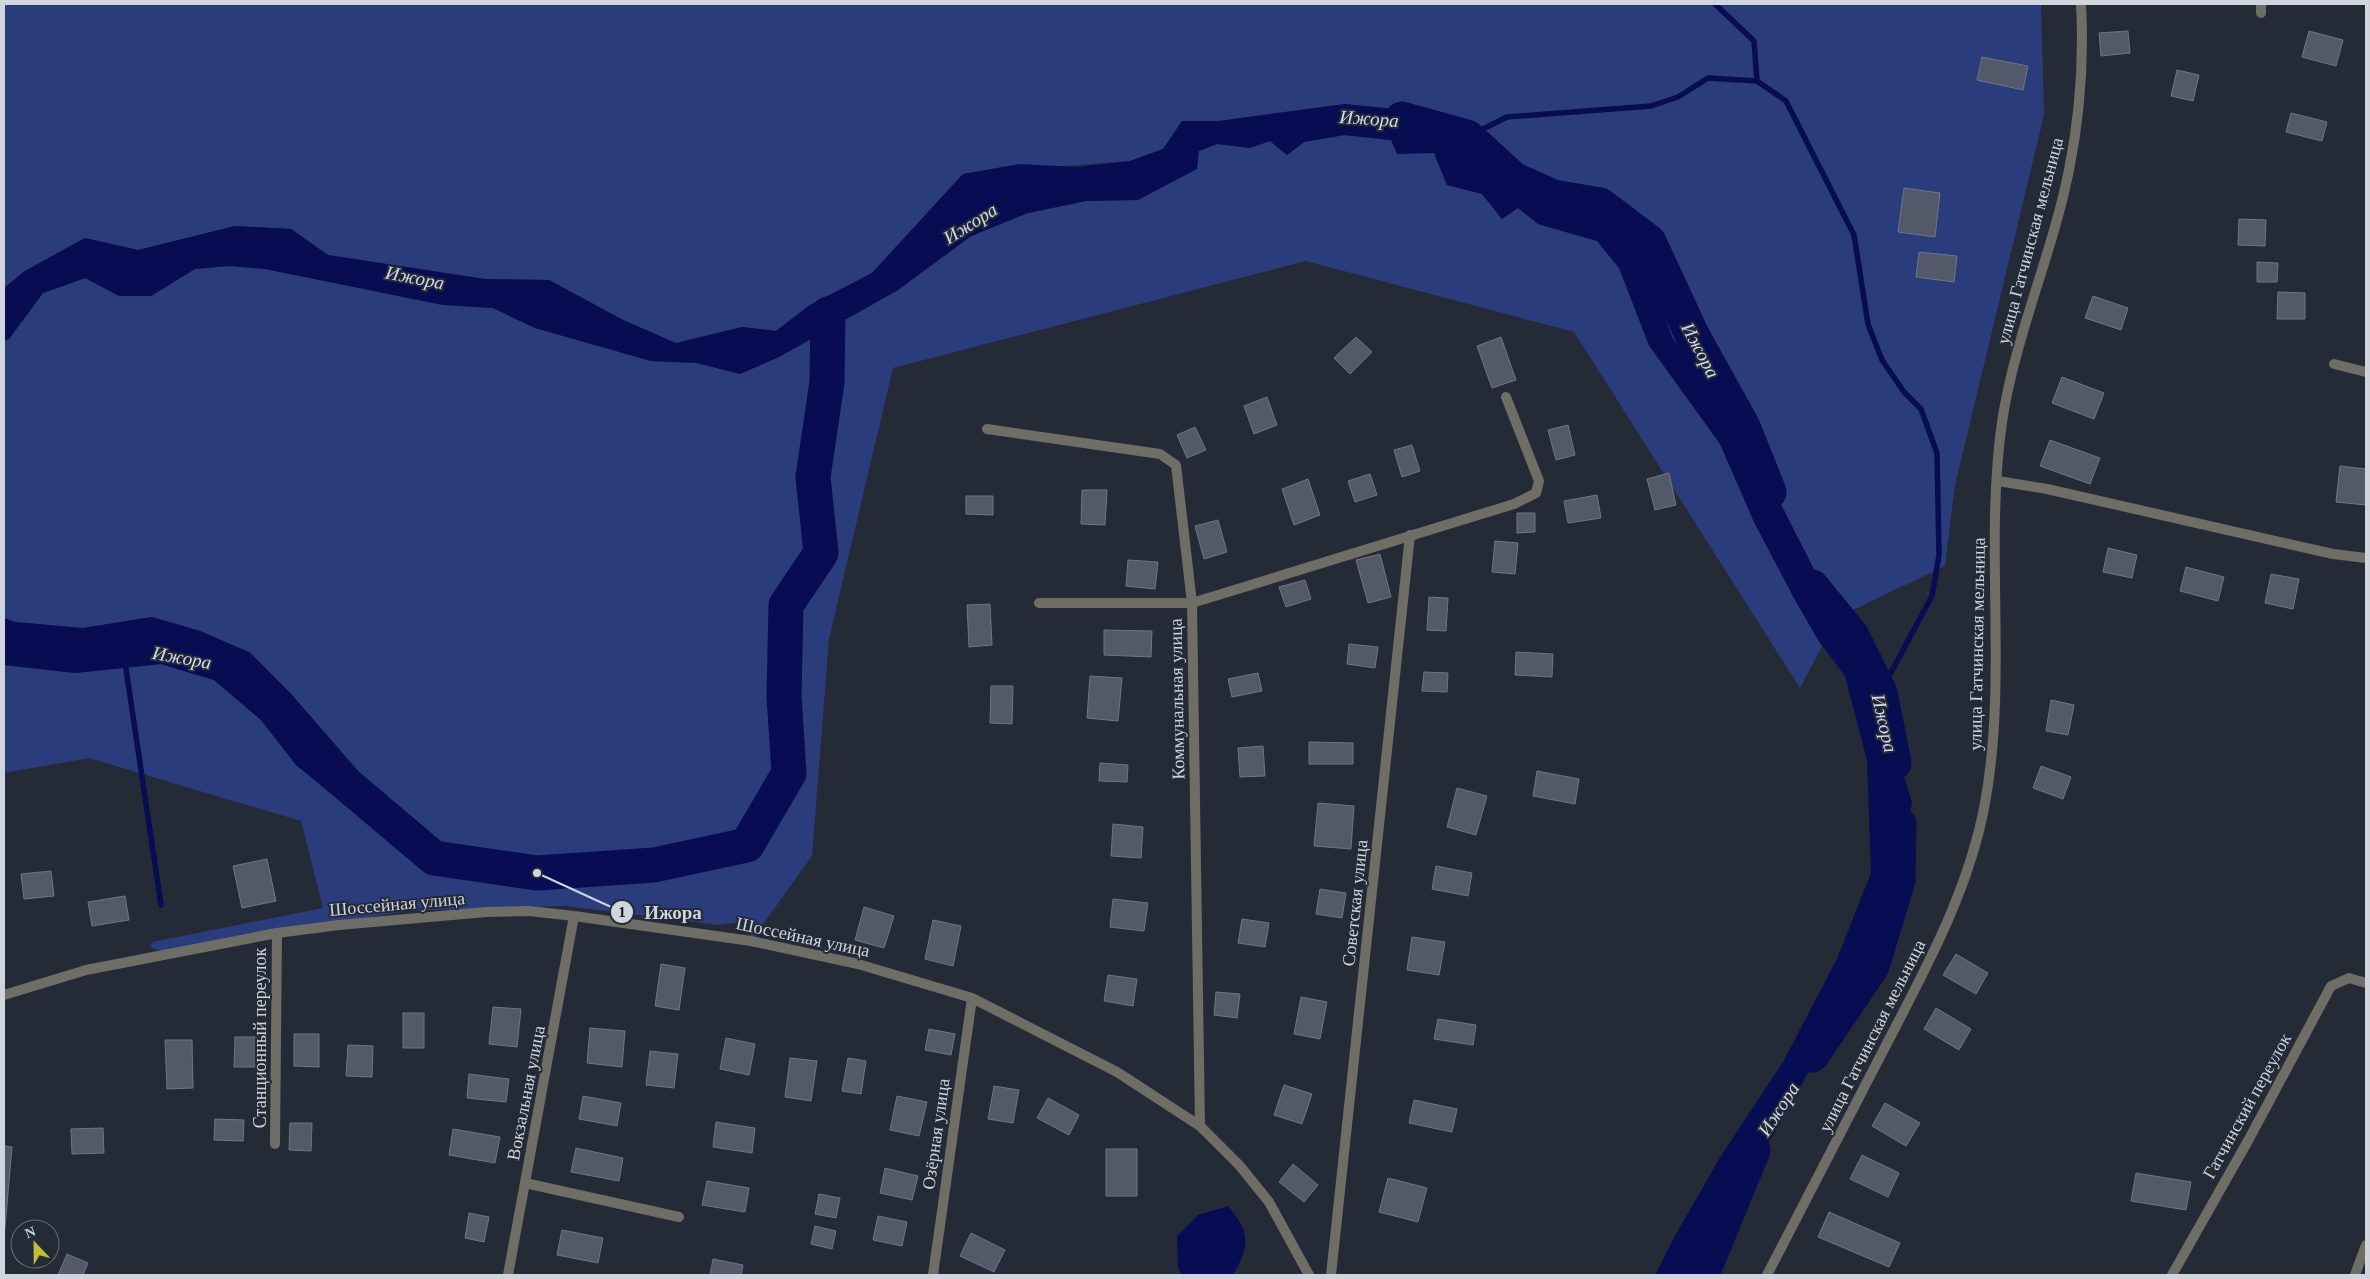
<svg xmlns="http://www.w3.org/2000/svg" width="2370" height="1279" font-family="Georgia,serif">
	<rect width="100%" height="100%" fill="#252a37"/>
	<path fill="#2a3c7c" d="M4,4H2041L2044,115L1955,485L1945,566L1838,617L1755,453L1730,411L1673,339L1656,296L1647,251L1606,214L1465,156L1447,129L1345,104L1219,121H1182L1163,149L1130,161L963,174L872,273L810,305L776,331L742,327L676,343L623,320L549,280L485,279L328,255L291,229L235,226L138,250L85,238L25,271L4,288Z
		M1345,135L1391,140L1434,153L1447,185L1482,194L1502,219L1518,208L1538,224L1597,241L1619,268L1649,346L1720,444L1754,522L1794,598L1822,646L1800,688L1574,332L1306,261L893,368L829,639L812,856L751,941L750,921L718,925L566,906L407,911L163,952L150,947L152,942L323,908L301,821L89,758L4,773V665L75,673L161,664L214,680L261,720L296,765L362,775L292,695L250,652L200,631L152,617L83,628L15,622L4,618V341L9,339L43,293L86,278L119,296H151L194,269L229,266L265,269L443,305L493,308L535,328L651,361L697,363L740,374L779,357L898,290L971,236L1028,213L1086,201L1138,200L1199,151L1217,144L1250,148L1270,141L1287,155L1304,142Z"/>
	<path fill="#080c53" d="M1345,104L1405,110L1447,129L1465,156L1606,214L1647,251L1656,296L1673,339L1730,411L1755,453L1838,617L1860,655L1886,721L1912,802L1897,881L1877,949L1776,1130L1731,1202L1710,1257L1697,1275H1655L1676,1234L1721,1156L1783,1062L1837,959L1871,873L1867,760L1845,676L1818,640L1794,598L1754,522L1720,444L1649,345L1619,268L1597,241L1538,224L1518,208L1502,219L1482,194L1447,185L1434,153L1397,154L1391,140L1344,135L1304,142L1287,155L1270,141L1250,148L1217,144L1199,151L1197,169L1138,200L1086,201L1028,213L971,236L898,290L779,357L740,374L697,363L651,361L535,328L493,308L443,305L265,269L229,266L195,269L151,296H119L85,278L43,293L9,339L4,341V288L25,271L85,238L138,250L235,226L291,229L328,255L485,279L549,280L623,320L676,343L742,327L776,331L810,305L872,273L963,174L1020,164L1076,167L1130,161L1163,149L1182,121H1219Z
		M152,617L200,631L250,653L292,695L362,776L334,796L296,765L261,720L214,680L161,664L75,673L4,665V618L15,622L83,628Z
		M1228,1206C1251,1234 1250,1245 1233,1275H1182L1178,1268L1177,1236L1198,1215Z"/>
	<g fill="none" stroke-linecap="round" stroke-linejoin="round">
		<path stroke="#080c53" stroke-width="5.5" d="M1715,4L1754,41L1757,81
			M1467,137L1507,117L1651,106L1678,97L1708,78L1757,81L1786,101L1854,235L1868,324L1882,360L1904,392L1921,409L1937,453L1939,555L1932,596L1880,693
			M125,662L161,905"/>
		<path stroke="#080c53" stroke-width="35" d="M1402,119L1467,137L1513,179L1553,197L1600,205L1649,242L1692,335L1743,427L1769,492
			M1812,587L1852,636L1880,693L1894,763
			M312,755L434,858L537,873L654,865L747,845L789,773L784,696L786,605L821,553L813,477L827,382L828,314
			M1812,1055L1872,966L1898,880L1899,824
			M1700,1275L1704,1269L1753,1150"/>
	</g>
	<path fill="#535968" stroke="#6f7585" d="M2128,31L2130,53L2101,56L2099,33Z
		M2309,31L2343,40L2336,66L2302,57Z
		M1982,57L2028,66L2023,90L1977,80Z
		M2177,70L2199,75L2193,101L2171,96Z
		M2291,113L2327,122L2322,141L2286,132Z
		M1904,188L1940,193L1935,237L1898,232Z
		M2239,219L2266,220L2265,246L2238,245Z
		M1919,252L1957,256L1954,282L1916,277Z
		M2257,262L2278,263L2277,282H2257Z
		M2278,292L2305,293V319H2277Z
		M2093,296L2128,308L2121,330L2085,318Z
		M1356,337L1372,352L1350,374L1334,358Z
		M1501,337L1516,380L1492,388L1477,346Z
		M2062,377L2104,393L2094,419L2052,403Z
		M1267,397L1277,425L1254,434L1244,406Z
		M1568,425L1575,455L1556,460L1548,430Z
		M1195,427L1206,450L1187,458L1177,435Z
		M2050,440L2100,458L2090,484L2040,466Z
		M1412,445L1420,471L1402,477L1394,450Z
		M2340,466L2366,469V505L2336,502Z
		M1669,473L1676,505L1655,510L1647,479Z
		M1370,474L1377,495L1355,502L1348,481Z
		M1308,479L1320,515L1294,525L1282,489Z
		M1082,490H1107L1105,525L1081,524Z
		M1597,495L1601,518L1568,523L1564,501Z
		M966,496H993V515L966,514Z
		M1517,513H1535V532L1517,533Z
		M1218,520L1227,552L1204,559L1195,526Z
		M1495,541L1518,543L1515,574L1492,572Z
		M2108,548L2137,555L2132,578L2103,572Z
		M1380,554L1391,597L1368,603L1356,560Z
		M1128,560L1158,562L1155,589L1126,586Z
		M2186,567L2224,577L2218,601L2180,591Z
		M2271,574L2299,579L2293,609L2265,603Z
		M1305,580L1311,599L1286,607L1279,587Z
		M1429,597L1448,598L1446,631L1427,630Z
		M990,604L992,645L969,647L967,605Z
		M1104,630L1152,631L1151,657L1104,655Z
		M1349,644L1378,647L1375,668L1347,664Z
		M1516,652L1553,654L1552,677L1515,675Z
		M1424,672L1448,673L1447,692L1422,691Z
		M1258,673L1262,691L1232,697L1228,679Z
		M1090,676L1122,678L1118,721L1087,718Z
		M991,686H1013L1012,724L990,723Z
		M2051,700L2074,705L2068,735L2046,731Z
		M1309,742L1353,743V764H1309Z
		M1263,746L1265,776L1240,777L1238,748Z
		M1100,763L1128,765L1127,782L1099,781Z
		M2041,766L2071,777L2063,799L2033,788Z
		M1537,771L1579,779L1575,804L1533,796Z
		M1457,788L1487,796L1476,835L1447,827Z
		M1318,803L1354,806L1351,849L1314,846Z
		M1113,824L1143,827L1141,858L1111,856Z
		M267,859L276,901L242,908L233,866Z
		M1436,866L1472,873L1468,896L1432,889Z
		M51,871L54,896L24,899L21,874Z
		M1320,889L1346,893L1342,918L1316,914Z
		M125,896L129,920L92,926L88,902Z
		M1113,899L1148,903L1144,931L1110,927Z
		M864,907L894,916L884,948L855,940Z
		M1242,919L1269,923L1265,947L1238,943Z
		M933,920L961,926L953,966L925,959Z
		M1412,937L1445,942L1439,975L1407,970Z
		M1956,954L1988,973L1976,994L1943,975Z
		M661,964L685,968L679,1010L655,1006Z
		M1108,975L1137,979L1133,1006L1104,1001Z
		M1216,992L1240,994L1237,1018L1214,1015Z
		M1301,997L1327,1002L1320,1039L1294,1034Z
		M493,1007L521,1009L517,1047L489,1044Z
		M1936,1008L1971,1029L1959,1050L1924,1029Z
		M403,1013H424V1048H403Z
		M1438,1019L1476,1025L1473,1045L1434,1039Z
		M590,1028L625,1031L622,1067L587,1063Z
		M929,1029L955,1034L951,1055L925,1050Z
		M294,1034H319V1067L294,1066Z
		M235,1037H257V1067H234Z
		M726,1038L755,1044L749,1075L720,1069Z
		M165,1040H192L193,1088L167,1089Z
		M348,1045L373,1046L372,1077L346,1076Z
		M650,1051L678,1054L674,1088L646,1085Z
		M790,1058L817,1061L811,1101L785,1097Z
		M848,1058L866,1061L861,1094L842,1091Z
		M469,1074L509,1079L506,1102L467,1098Z
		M1284,1085L1312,1094L1302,1124L1274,1115Z
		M994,1086L1019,1090L1013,1123L988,1119Z
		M583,1096L621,1103L617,1126L579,1119Z
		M897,1096L927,1102L919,1136L890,1130Z
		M1048,1098L1079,1115L1069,1135L1037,1118Z
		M1414,1100L1457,1109L1452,1132L1409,1123Z
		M1885,1103L1920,1123L1906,1146L1872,1126Z
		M215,1119L244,1120L243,1141L214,1140Z
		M716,1122L755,1128L752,1153L713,1147Z
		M290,1123H312L311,1151L289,1150Z
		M103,1128L104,1153L72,1154L71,1129Z
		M453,1129L500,1137L495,1163L449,1155Z
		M4,1146L12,1147L4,1239Z
		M576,1148L623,1158L619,1181L571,1172Z
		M1106,1149H1137V1196H1106Z
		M1862,1155L1899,1173L1888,1197L1850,1179Z
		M1293,1164L1318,1185L1304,1202L1279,1182Z
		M885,1168L918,1176L912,1200L880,1193Z
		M2136,1173L2191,1182L2186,1210L2131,1201Z
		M1388,1178L1427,1188L1418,1222L1379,1212Z
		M707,1181L749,1188L745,1212L702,1205Z
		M819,1194L840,1198L836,1218L815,1214Z
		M1829,1212L1900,1243L1889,1267L1818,1237Z
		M469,1213L489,1217L484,1242L465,1238Z
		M878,1216L907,1222L902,1246L873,1240Z
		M815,1226L836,1231L832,1249L811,1244Z
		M562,1230L603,1238L598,1263L557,1255Z
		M971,1233L1005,1250L994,1272L960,1256Z
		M67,1254L88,1263L83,1275H58Z
		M713,1259L743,1265L741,1275H710Z"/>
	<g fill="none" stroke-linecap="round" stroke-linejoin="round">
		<path stroke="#6e6e66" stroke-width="10" d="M2261,4V13
			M2334,364L2366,372
			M1998,481L2047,489L2333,554L2366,558
			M275,1144L277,933
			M525,1183L679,1217"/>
		<path stroke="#6e6e66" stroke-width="10" d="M987,429L1160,454L1176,465L1192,603L1200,1126
			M1039,603H1192L1514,504L1536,493L1539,481L1506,397
			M4,995L86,970L277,933L339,925L486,912L529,911L574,916L751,941L858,964L972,998L1117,1072L1200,1126L1240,1166L1269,1202L1309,1275
			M508,1275L574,916
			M933,1275L972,998
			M1331,1275L1410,535
			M1767,1275C1806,1200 1845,1125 1884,1049C1925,970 1969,891 1985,803C2008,677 1984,548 2002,422C2015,336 2052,255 2069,170C2080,115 2084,60 2081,4
			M2172,1275L2249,1139L2331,986L2349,978L2366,983
			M2355,1275L2366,1245"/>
	</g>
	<g text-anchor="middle" stroke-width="4" stroke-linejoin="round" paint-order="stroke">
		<g font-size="18" fill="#d0d4dd" stroke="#252a37">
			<text transform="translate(2030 241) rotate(-75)" y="6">улица Гатчинская мельница</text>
			<text transform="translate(1977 644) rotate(-89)" y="6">улица Гатчинская мельница</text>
			<text transform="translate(1177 699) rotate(-91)" y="6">Коммунальная улица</text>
			<text transform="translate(1355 903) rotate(-84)" y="6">Советская улица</text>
			<text transform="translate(397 904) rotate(-5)" y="6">Шоссейная улица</text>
			<text transform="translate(803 937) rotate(12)" y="6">Шоссейная улица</text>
			<text transform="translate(1872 1036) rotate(-63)" y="6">улица Гатчинская мельница</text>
			<text transform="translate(260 1038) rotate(-90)" y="6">Станционный переулок</text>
			<text transform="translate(526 1093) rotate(-79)" y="6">Вокзальная улица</text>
			<text transform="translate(2247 1106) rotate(-61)" y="6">Гатчинский переулок</text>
			<text transform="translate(936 1134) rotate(-82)" y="6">Озёрная улица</text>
		</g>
		<g font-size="19" font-style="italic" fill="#d1d9ee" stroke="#252a37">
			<text transform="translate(1369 118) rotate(4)" y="7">Ижора</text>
			<text transform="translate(970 223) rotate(-32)" y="7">Ижора</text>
			<text transform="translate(415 277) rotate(11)" y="7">Ижора</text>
			<text transform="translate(1701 350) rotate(62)" y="7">Ижора</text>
			<text transform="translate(182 657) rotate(10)" y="7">Ижора</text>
			<text transform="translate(1885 723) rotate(77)" y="7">Ижора</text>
			<text transform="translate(1778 1109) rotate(-57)" y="7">Ижора</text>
		</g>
	</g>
	<path fill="none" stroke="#d0d4dd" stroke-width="2" d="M537 873L622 912"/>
	<g fill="#d0d4dd" stroke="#252a37" stroke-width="2">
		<circle cx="537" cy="873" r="5"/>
		<circle cx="622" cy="912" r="12"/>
	</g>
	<g font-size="15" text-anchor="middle" font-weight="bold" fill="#111">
		<text x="622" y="917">1</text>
	</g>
	<g font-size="19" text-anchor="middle" font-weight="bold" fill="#d0d4dd" stroke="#252a37" stroke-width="4" stroke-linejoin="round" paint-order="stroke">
		<text x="673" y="919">Ижора</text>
	</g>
	<rect width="2370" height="1279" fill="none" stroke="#d0d4dd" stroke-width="10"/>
	<g transform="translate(35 1244) rotate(338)"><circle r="24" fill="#252a37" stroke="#696e79"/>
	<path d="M0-4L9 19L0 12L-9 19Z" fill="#c3bd3f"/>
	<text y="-8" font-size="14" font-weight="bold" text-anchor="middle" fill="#d0d4dd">N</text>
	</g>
</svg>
